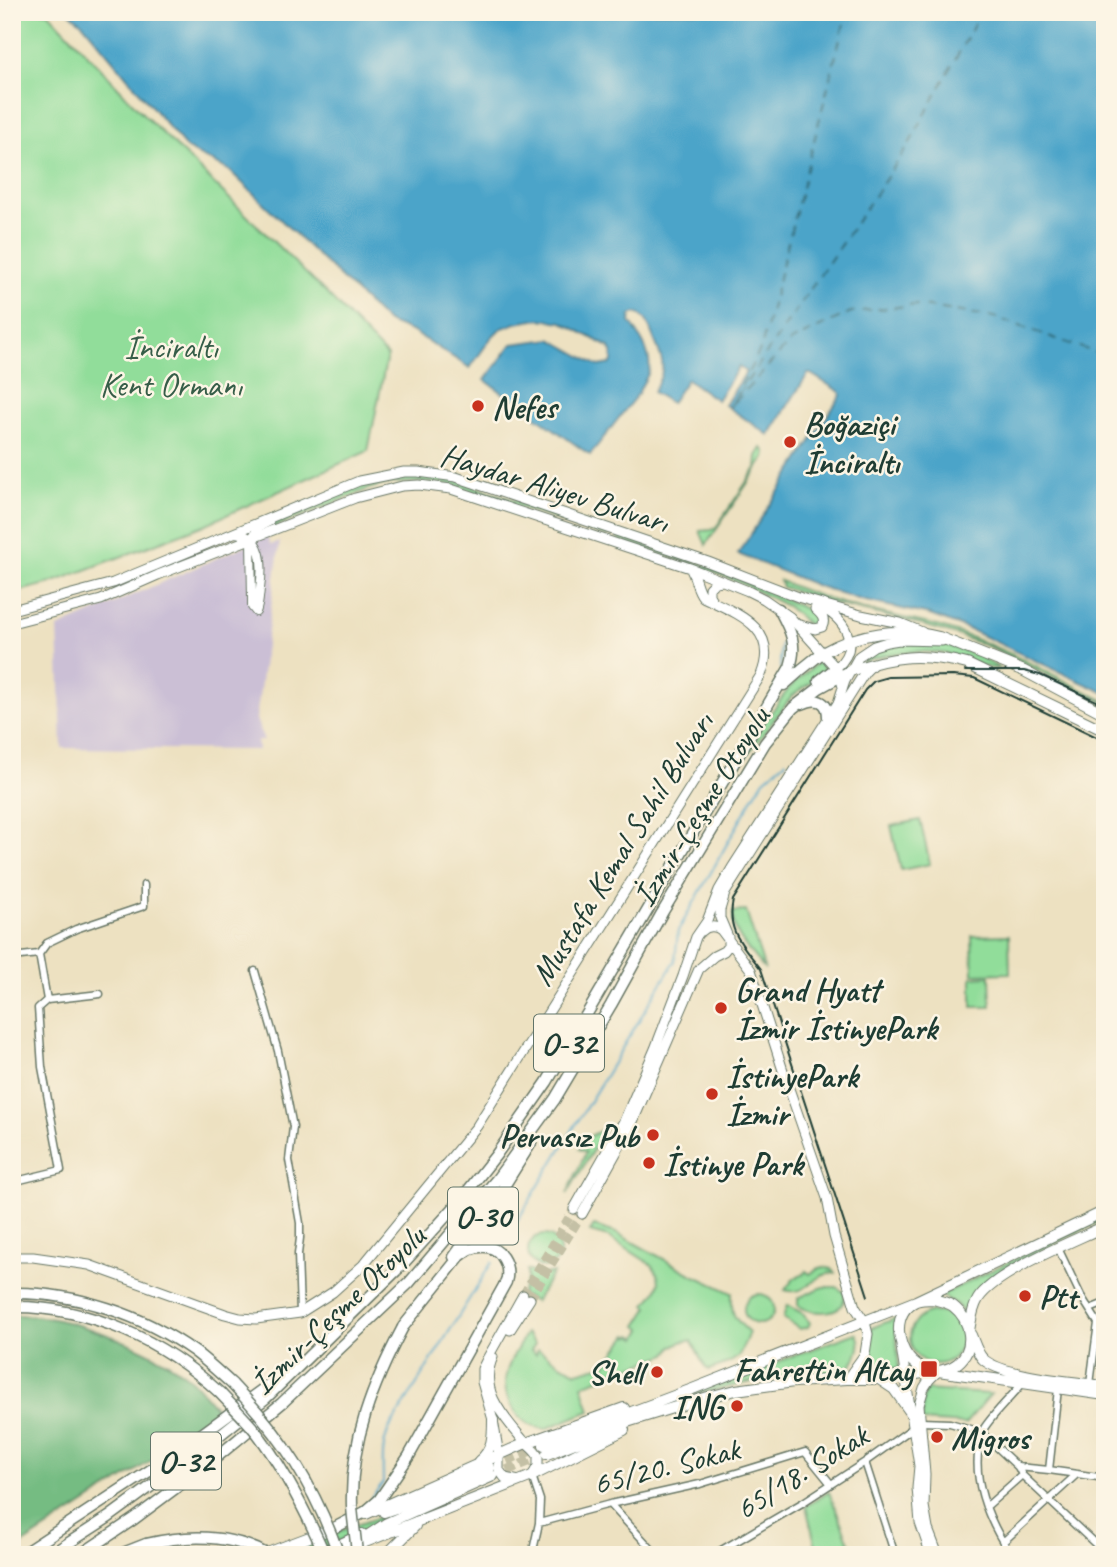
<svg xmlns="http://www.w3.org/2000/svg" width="1117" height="1567" font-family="Caveat,sans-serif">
	<rect width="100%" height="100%" fill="#fcf5e5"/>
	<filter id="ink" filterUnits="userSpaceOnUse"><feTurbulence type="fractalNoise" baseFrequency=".0143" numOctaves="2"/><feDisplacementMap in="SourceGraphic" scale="14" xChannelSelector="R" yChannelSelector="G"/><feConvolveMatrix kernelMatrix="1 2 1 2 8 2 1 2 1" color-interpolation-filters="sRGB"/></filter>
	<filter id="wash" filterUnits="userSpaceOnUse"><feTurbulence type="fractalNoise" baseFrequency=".00686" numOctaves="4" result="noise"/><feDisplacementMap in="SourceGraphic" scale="28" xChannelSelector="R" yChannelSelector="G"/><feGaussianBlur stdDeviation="1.57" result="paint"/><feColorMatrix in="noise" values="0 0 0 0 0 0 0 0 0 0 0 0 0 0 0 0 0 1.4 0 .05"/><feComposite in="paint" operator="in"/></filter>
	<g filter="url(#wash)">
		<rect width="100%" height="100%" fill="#ede1c1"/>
		<path fill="#cbbfd5" d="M267,536L271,545L280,541L256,719L264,741H257L258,750L62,748L58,628Z"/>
		<path fill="#91dd9a" stroke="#588d67" stroke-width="2" d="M12,12H48L144,115L327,294L387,356L368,451L202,526L51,583L12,593Z
			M762,448L766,452L765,457L706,545L700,531L712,530L717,526L756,468L757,456Z
			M418,476L458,481L606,531L608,537L457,486L442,483L419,482L390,483L368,489L261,532L263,527L309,508L323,500L361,485L388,478Z
			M617,535L735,576L785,599L819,616L821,623L813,629L787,606L749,587L707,569L619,540Z
			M780,581C805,591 830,601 856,607C885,615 915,619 944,628C1000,645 1052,675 1105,701V703L992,648L960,636L916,623L827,602L782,587Z
			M920,642L947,645L976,655L999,668C987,670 976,662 964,658C931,648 894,650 862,662C876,643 898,643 920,642Z
			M819,661L826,672L792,696L737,769L747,746L789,688Z
			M920,820L930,864L901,870L891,826Z
			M746,911L765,970C752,953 731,935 733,912Z
			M1009,935L1010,973L973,974L972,936Z
			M990,976L991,1007H972V977Z
			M606,1128L567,1194L586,1152L579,1149L590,1136Z
			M1105,1215V1219L1023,1259L991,1277L976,1291L965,1314L956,1304L941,1295Z
			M594,1226L616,1233L691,1274L732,1293C731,1314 733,1318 749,1332C738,1362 739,1359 709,1370L705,1367L692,1341C681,1340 673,1344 667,1354L582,1385L590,1411L545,1429C534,1428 524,1423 517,1414C493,1384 510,1362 526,1333L535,1344L531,1350L536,1354L538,1349L562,1365L577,1372L606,1364L628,1335L630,1337L632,1335L637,1338L642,1329L637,1326L649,1307L646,1305L656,1291L659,1283L658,1274L652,1265L608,1237L590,1232Z
			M528 1251a16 16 0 1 1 32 0a16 16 0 1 1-32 0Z
			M823,1267L832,1269L835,1273C813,1272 808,1297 785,1290L794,1278L803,1275L806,1271L810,1274L817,1269Z
			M527,1270L541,1275L553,1273L535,1302L521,1294L527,1279Z
			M823,1287H836L844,1292C849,1316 811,1316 798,1305V1298Z
			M744 1309a15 15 0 1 1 30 0a15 15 0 1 1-30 0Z
			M787,1305L802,1313L810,1323L808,1327L800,1329L783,1318Z
			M910 1338a26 26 0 1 1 52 0a26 26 0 1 1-52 0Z
			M897,1318L896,1333L899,1371L858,1373C870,1358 873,1346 871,1328Z
			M856,1333C866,1346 852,1372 836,1375C820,1379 800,1374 783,1377C745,1382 709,1391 672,1401Z
			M926,1390L991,1394L965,1424L922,1421L923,1400Z
			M829,1492L854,1555H818L806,1506Z
			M388,1514L365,1529L307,1555H281L308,1542Z"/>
		<path fill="#74bc82" stroke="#4a7c5b" stroke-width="2" d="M12,1315C62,1313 141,1344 182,1372C196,1382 208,1399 219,1412L149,1462L12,1551Z"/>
		<path fill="#4ca4c9" stroke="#36707e" stroke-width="2" d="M69,12H1105V693L968,629L930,615L861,600L818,586L738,554L841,395L840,392L811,374H808L769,435L725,405L746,372L739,367L717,400L687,379L671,403L653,392C669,366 662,359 652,334C648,324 647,317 636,313L631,315L630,322C639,335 652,353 649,371C647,379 641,384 639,392L590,455L485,380L512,344L551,339L599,366L610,364L612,361V352L609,347L562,322L540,319L516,323L500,329L491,338L470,368L413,332L387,322L229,170L187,149L84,25Z"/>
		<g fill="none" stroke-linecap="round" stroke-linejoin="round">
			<path stroke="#4ca4c9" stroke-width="2" d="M780,668L781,644
				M502,1246L675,961L678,931L755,794L764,780L786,761
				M371,1498L383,1483C383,1464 381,1446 389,1429L492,1262"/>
			<path stroke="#2c5c61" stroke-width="2" stroke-dasharray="9 7" stroke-linecap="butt" d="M734,400L761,348L847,12
				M735,402L791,341L851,312L916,305L994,317L1105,356
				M729,408L907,148L981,12"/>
		</g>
	</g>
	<g filter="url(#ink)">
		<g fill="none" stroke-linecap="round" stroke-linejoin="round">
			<path stroke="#c4c0a5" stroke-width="9" stroke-dasharray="9 4.5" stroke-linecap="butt" d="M523,1295L574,1209
				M530,1299L582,1214"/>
			<path stroke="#c4c0a5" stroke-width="10" stroke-dasharray="10 5" stroke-linecap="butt" d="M493,1466L544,1445
				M493,1476L544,1455"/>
			<g stroke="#677665" stroke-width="9">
				<path id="minor" d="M12,957L39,954
					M255,971L278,1051L293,1127L289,1160L300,1223V1238L298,1254L300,1313
					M47,1000L100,994
					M12,1182L61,1170L42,1067L38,1008L47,1000L39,954L47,943L76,929L144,906V885
					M1058,1248L1081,1296L1098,1323L1090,1384
					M1090,1309L1105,1303
					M921,1422L950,1423L981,1432L1018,1467L1022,1475L1105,1553
					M865,1462L895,1555
					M1018,1467L1049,1470L1105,1478
					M1049,1470L1058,1389
					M610,1504L657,1555
					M986,1507L1022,1475
					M539,1523L610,1504L700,1484L805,1452L831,1484
					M1003,1542L1077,1474
					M532,1555L539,1523L540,1500L532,1476
					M713,1555L802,1503L865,1462L914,1427
					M1011,1555C990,1523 972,1485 979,1446C980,1441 980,1435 983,1430C991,1416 1011,1397 1022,1384"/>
			</g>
			<g stroke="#677665" stroke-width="10">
				<path id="tertiary" d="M235,533C265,536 263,567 260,589C259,597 259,605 256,612L252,607V600L251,539L259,527L269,522"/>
			</g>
			<g stroke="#677665" stroke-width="11">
				<path id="secondary" d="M712,600L709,595V588L715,582L723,581
					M819,606C845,619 862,645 836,668
					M12,610L113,583L359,481L404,472H418L456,477L708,562L801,598L861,615L900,623L922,632
					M12,623L101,600L158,575L355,498L402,486L419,485L451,489L690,568L748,591L764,599L790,617L836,668L840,676L843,687
					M800,625L815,629L822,627C826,619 821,614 815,609
					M702,931C707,926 715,925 721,930L751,970L786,1080L827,1198L834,1236L855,1307L865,1322L868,1334L865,1354L847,1379
					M574,1209L624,1121L655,1049L683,976L696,937L707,921L719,890L732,868L838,703L845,681L859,656L874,646L887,642L899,640L942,641
					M582,1214L631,1126L699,969L714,956L724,951L728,946V937L720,918V910L725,893L865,672L873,664
					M12,1257H33L89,1265L225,1314L240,1318L256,1319L300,1313L333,1292L363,1265L477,1126L761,675C780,628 738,614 703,597C696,589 696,577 690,568
					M510,1330L530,1299
					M901,1347L919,1466L917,1488L920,1523L931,1555
					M493,1357C478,1390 503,1416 523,1440C528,1446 534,1449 538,1456V1466L532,1476
					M519,1481L505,1478L499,1470V1455L493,1420L482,1382V1369L487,1359L523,1295
					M938,1555L928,1529L924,1506L925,1474L919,1405L924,1388L929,1380L938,1371"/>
			</g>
			<g stroke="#677665" stroke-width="12">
				<path id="primary" d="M822,653C858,632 900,627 939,637L1024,671L1105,714
					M850,671C893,655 923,653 967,664L1105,731
					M933,1299C940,1301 947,1302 953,1306C971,1320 976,1348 958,1363C953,1367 948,1369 943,1370C903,1380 882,1316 916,1301C921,1299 928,1299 933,1299Z
					M969,1331C971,1320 972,1309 978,1299C995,1272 1074,1241 1105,1226
					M971,1335C974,1342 977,1353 983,1359C1002,1377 1077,1382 1105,1386
					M879,1379L894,1389L911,1413
					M544,1445L695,1388L916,1301L1105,1211
					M547,1454L627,1422L708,1397L736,1390L794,1382L847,1379H879L938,1371L1105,1395
					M479,1461C493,1450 493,1436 493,1420
					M384,1512L407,1504L490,1468
					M366,1514L526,1443L624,1408
					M361,1540L387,1523L493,1476
					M345,1550L532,1476L624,1430
					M262,1555L336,1527
					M318,1555L362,1534
					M386,1555L415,1526"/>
			</g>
			<g stroke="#677665" stroke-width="13">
				<path id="motorway" d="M819,681L836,668
					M784,685L802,669L822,653
					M802,704C816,697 828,700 828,717
					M454,1257L501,1191L531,1143
					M12,1293C76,1292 143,1315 195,1352C208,1362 220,1373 232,1384
					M12,1307C90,1306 164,1341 220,1393
					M338,1526L365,1512L379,1500L409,1456L506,1282C511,1265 500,1245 481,1247C472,1247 467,1251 460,1256L403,1327
					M21,1555L169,1458L278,1378
					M50,1555L109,1517L202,1449L266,1398L402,1265L459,1202L496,1155L547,1082L790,667C798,643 790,630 779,609
					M80,1555L134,1519L212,1461L282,1403L409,1283L497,1179L555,1099L611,1005L662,913L765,743L793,708L819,688L850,671
					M118,1555L146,1544"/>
			</g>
			<use href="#minor" stroke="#fff" stroke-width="6"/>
			<use href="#tertiary" stroke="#fff" stroke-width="8"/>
			<use href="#secondary" stroke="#fff" stroke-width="9"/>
			<use href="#primary" stroke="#fff" stroke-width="10"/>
			<use href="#motorway" stroke="#fff" stroke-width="10"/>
			<path stroke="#1f3d34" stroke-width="2" d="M965,671H1024L1040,675L1105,705
				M868,1296L761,969C743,945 726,932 733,900L865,690L874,681L888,677L953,676L974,678L1105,741"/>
			<g stroke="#677665" stroke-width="13" stroke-linecap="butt">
				<path id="motorway-bridge" d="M232,1384C283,1437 314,1485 339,1555
					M220,1393C232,1406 246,1419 257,1433C285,1470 306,1512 325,1555
					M146,1544C188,1534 230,1533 268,1555
					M357,1555C356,1539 353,1522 352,1506C350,1441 373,1384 403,1327"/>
			</g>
			<use href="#motorway-bridge" stroke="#fff" stroke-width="10"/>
		</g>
	</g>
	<g fill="#c8321e" stroke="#fcf5e5" stroke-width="2.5">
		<circle cx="478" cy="406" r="7"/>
		<circle cx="790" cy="442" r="7"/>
		<circle cx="721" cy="1008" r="7"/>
		<circle cx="712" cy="1094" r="7"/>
		<circle cx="653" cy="1135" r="7"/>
		<circle cx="649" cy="1163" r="7"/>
		<circle cx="1025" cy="1296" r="7"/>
		<rect x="920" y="1360" width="18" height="18" rx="3.5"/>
		<circle cx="657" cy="1372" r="7"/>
		<circle cx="737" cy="1406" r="7"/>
		<circle cx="937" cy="1437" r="7"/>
	</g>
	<g text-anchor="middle" stroke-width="5" stroke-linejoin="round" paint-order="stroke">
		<g fill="#fcf5e5" stroke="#617469" stroke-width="2">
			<rect x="534" y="1014.5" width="70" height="57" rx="5"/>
			<rect x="448" y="1187.5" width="70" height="57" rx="5"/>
			<rect x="151" y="1432.5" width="70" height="57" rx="5"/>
		</g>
		<g font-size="32" font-weight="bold" fill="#1f3d34">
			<text x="569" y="1054">O-32</text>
			<text x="483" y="1227">O-30</text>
			<text x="186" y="1472">O-32</text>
		</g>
		<g font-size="33" fill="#365d48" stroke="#fcf5e5">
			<text x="171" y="358">İnciraltı<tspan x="171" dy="38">Kent Ormanı</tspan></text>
		</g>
		<g font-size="33" font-weight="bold" fill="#1f3d34" stroke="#fcf5e5" text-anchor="start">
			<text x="492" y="418">Nefes</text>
			<text x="804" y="435">Boğaziçi<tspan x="804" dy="38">İnciraltı</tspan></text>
			<text x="735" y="1001">Grand Hyatt<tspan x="735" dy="38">İzmir İstinyePark</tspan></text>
			<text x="726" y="1087">İstinyePark<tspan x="726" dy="38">İzmir</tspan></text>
			<text x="639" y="1147" text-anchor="end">Pervasız Pub</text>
			<text x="663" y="1175">İstinye Park</text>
			<text x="1039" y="1308">Ptt</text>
			<text x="913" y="1381" text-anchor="end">Fahrettin Altay</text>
			<text x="643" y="1384" text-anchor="end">Shell</text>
			<text x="723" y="1418" text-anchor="end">ING</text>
			<text x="951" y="1449">Migros</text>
		</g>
		<g font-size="33" fill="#1f3d34" stroke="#fcf5e5">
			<text transform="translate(555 487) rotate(17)" y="12">Haydar Aliyev Bulvarı</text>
			<text transform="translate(700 806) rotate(-58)" y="12">İzmir-Çeşme Otoyolu</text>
			<text transform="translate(621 848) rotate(-58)" y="12">Mustafa Kemal Sahil Bulvarı</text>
			<text transform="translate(337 1309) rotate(-44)" y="12">İzmir-Çeşme Otoyolu</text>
			<text transform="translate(666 1465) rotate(-14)" y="12">65/20. Sokak</text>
			<text transform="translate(801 1471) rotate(-32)" y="12">65/18. Sokak</text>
		</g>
	</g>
	<rect width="1117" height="1567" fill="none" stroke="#fcf5e5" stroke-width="42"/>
</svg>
